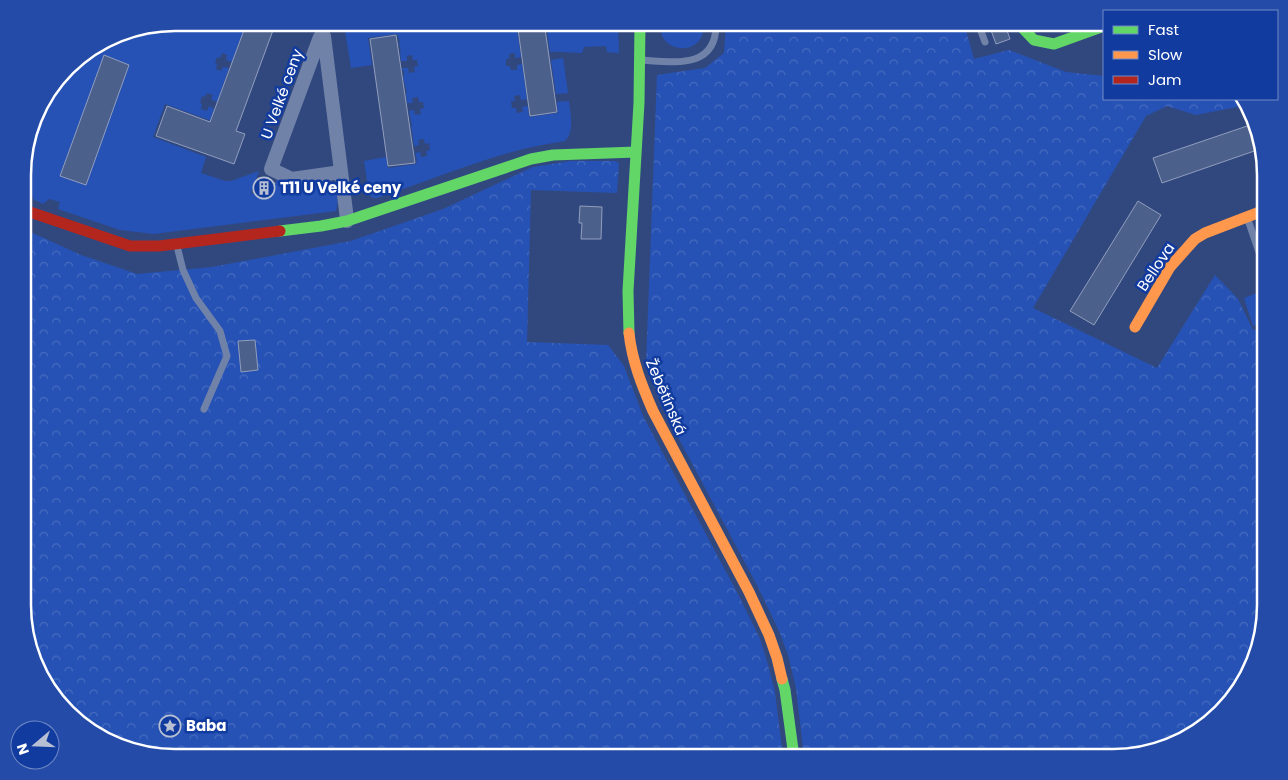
<svg xmlns="http://www.w3.org/2000/svg" width="1288" height="780" font-family="Poppins,sans-serif">
	<defs>
		<pattern id="forest-crowns" width="20" height="18" patternUnits="userSpaceOnUse" patternTransform="scale(1.25)"><rect width="20" height="18" fill="#2652b5"/><path d="M2 6a3 3 0 1 1 6 0M12 15a3 3 0 1 1 6 0" fill="none" stroke="#476cc0"/></pattern>
	</defs>
	<rect width="100%" height="100%" fill="#31487f"/>
	<path fill="#2652b5" d="M175,23H229L232,24L231,29L236,31L238,27L244,29L232,62L226,60L227,55L222,53L220,58L217,57L215,63L217,64L216,69L221,71L223,67L229,68L217,102L211,99L213,95L207,93L205,97L202,96L200,103L202,104L201,109L207,111L209,106L214,109L211,117L213,118L212,121L165,104L153,137L206,157L201,173L225,181H231L259,171L251,193L270,199L278,177L322,181C337,186 340,196 336,211L154,234L120,230L58,209L60,202L49,199L43,204L33,199L29,179L24,162V155L38,107L74,60L117,34Z
		M306,23H500L501,24H504L505,29L511,28V23H516L521,57L515,58V53L509,54V59H506V66H510L511,70H517V65L522,64L527,99L521,100L520,95L514,96L515,101H511L512,108H516L517,113L523,112L522,107L528,106L529,117L558,113L557,102L569,101C570,113 575,132 565,141C547,144 529,147 512,152C466,165 422,183 377,198H373L369,194L364,161L386,157L388,168L416,164L417,160L415,153L420,152L421,157L427,156L426,151L430,150L429,143L425,144L424,139L418,140L419,145L414,146L412,130L411,127L412,126L409,111L414,110L415,115L421,114L420,109L424,108L423,102H419L418,97L412,98L413,103H407L406,93H407L403,77L404,76V71H403L402,68H408L409,73L415,72L414,67L418,66L417,60H413L412,55L407,56V61H401L400,51H401L399,43L400,42L397,34L368,38L372,65L351,68L345,31L308,28Z
		M546,23H618L619,53L607,52L606,46L584,47L582,53C570,53 561,51 550,52Z
		M661,23H703C708,57 656,56 661,23Z
		M563,58L568,93L556,94L551,60Z
		M1265,290V322L1253,326L1244,298Z"/>
	<path fill="url(#forest-crowns)" d="M726,23H964L974,59L1009,50L1066,72L1104,76V99H1245L1247,105L1196,115L1167,106L1146,116L1033,308L1157,368L1215,275L1238,299L1253,330L1265,329V615L1245,682L1190,737L1123,757H804L796,688L788,655L779,631L758,587L662,407L646,364L657,75L705,68L724,53Z
		M131,31L124,48L105,41L117,34Z
		M571,161H615L619,163L617,193L531,190L527,342L608,345L624,366L643,416L739,596L760,639L767,661L775,692L783,757H174L98,737L48,690L24,625V229L81,255L137,274L212,267L351,241L443,209L533,167Z"/>
	<path fill="#4c608c" stroke="#919ebd" d="M247,22H276L236,131L245,134L234,164L156,136L167,106L210,122Z
		M517,22H544L557,112L530,116Z
		M988,22H1004L1010,39L996,44Z
		M396,35L415,163L388,166L370,39Z
		M104,55L129,65L86,185L60,176Z
		M1253,124L1260,149L1162,183L1153,158Z
		M258,178L275,183L270,197L253,192Z
		M1138,201L1161,215L1094,325L1070,311Z
		M580,206L602,207L601,239H581L582,223H579Z
		M255,340L258,370L241,372L238,341Z"/>
	<g fill="none" stroke-linecap="round" stroke-linejoin="round">
		<path stroke="#7182a8" stroke-width="7" d="M978,23L985,42
			M641,60C674,62 717,70 716,23
			M1247,217L1260,255
			M177,246L183,270L196,298L220,331L227,356L204,409"/>
		<path stroke="#7182a8" stroke-width="14" d="M341,172L292,179L271,169L314,53L320,37L324,36L346,211L347,221"/>
		<path stroke="#63d668" stroke-width="11" d="M1018,23L1034,40L1054,44L1104,26
			M280,231L321,226L347,221L531,159L553,155L636,152
			M629,333L628,291L639,103L640,23
			M782,679L785,690L794,757"/>
		<path stroke="#ff974d" stroke-width="11" d="M1135,327L1170,267L1195,239L1205,233L1265,210
			M629,333C632,361 642,386 653,411L749,592L769,635L777,658L782,679"/>
		<path stroke="#b3261e" stroke-width="11" d="M24,210L130,246H159L280,231"/>
	</g>
	<defs>
		<g id="building-ring" transform="scale(1.125)"><circle r="9.5" fill="#113b9f" stroke="#b7bfd2" stroke-width="1.5"/><path d="M-4-6H4V6H1V3H-1V6H-4ZM-2.5-4.3h1.7v1.8h-1.7ZM.8-4.3h1.7v1.8H.8ZM-2.5-1h1.7V.8h-1.7ZM.8-1h1.7V.8H.8Z" fill="#b7bfd2"/></g>
		<g id="sight-ring" transform="scale(1.125)"><circle r="9.5" fill="#113b9f" stroke="#b7bfd2" stroke-width="1.5"/><path d="M0-6L1.8-2.2L6-1.7L2.9 1.2L3.7 5.4L0 3.3L-3.7 5.4L-2.9 1.2L-6-1.7L-1.8-2.2Z" fill="#b7bfd2"/></g>
	</defs>
	<g fill-rule="evenodd">
		<use href="#building-ring" x="264" y="188"/>
		<use href="#sight-ring" x="170" y="726"/>
	</g>
	<g text-anchor="middle" stroke-width="5" stroke-linejoin="round" paint-order="stroke">
		<g font-size="15" fill="#fff" stroke="#113b9f">
			<text transform="translate(282 94) rotate(-70)" y="5">U Velké ceny</text>
			<text transform="translate(1156 267) rotate(-56)" y="5">Bellova</text>
			<text transform="translate(666 397) rotate(67)" y="5">Žebětínská</text>
		</g>
		<g font-size="15" font-weight="bold" fill="#fff" stroke="#113b9f" text-anchor="start">
			<text x="280" y="193">T11 U Velké ceny</text>
			<text x="186" y="731">Baba</text>
		</g>
	</g>
	<path d="M0 0H1288V780H0ZM175 31H1113A144 144 0 0 1 1257 175V605A144 144 0 0 1 1113 749H175A144 144 0 0 1 31 605V175A144 144 0 0 1 175 31Z" fill="#244ba7" fill-rule="evenodd"/>
	<path fill="none" stroke="#fff" stroke-width="2.5" d="M175 31H1113A144 144 0 0 1 1257 175V605A144 144 0 0 1 1113 749H175A144 144 0 0 1 31 605V175A144 144 0 0 1 175 31Z"/>
	<rect x="1103" y="10" width="175" height="90" fill="#113b9f" stroke="#7089c5"/>
	<rect x="1113" y="26" width="25" height="8" fill="#63d668" stroke="#7089c5"/>
	<text x="1148" y="35" font-size="15" fill="#ffffff">Fast</text>
	<rect x="1113" y="51" width="25" height="8" fill="#ff974d" stroke="#7089c5"/>
	<text x="1148" y="60" font-size="15" fill="#ffffff">Slow</text>
	<rect x="1113" y="76" width="25" height="8" fill="#b3261e" stroke="#7089c5"/>
	<text x="1148" y="85" font-size="15" fill="#ffffff">Jam</text>
	<g transform="translate(35 745) rotate(251)"><circle r="24" fill="#113b9f" stroke="#7089c5"/>
	<path d="M0-4L9 19L0 12L-9 19Z" fill="#b7bfd2"/>
	<text y="-8" font-size="14" font-weight="bold" text-anchor="middle" fill="#ffffff">N</text>
	</g>
</svg>
